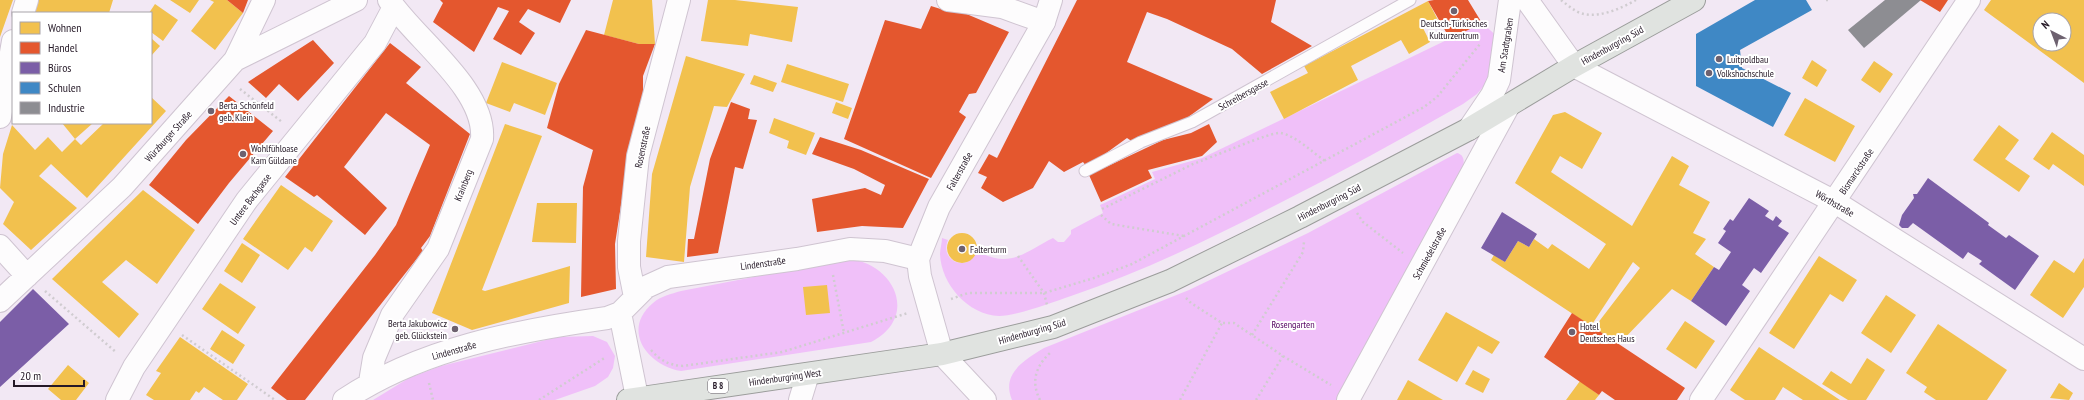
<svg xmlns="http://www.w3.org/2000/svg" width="2084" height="400" font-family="'PT Sans Narrow',sans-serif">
	<rect width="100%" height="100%" fill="#f2e8f4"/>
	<path fill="#f0c0f9" d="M1482,23L1499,38L1488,81L1477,94L1463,104C1402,139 1339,173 1276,205C1210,239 1142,272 1071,296C1054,302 1016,316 999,316C968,315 941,284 940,254C940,249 942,243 942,238L948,240C939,262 969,273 977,251C1010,269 1023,253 1053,238L1058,242H1064L1071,234V230L1103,213L1100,205L1155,179L1152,172L1202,158Z
		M1457,153C1465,155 1464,162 1463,169L1338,400H1012C1001,374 1024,360 1044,348L1189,290L1308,233Z
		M847,259C894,262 920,317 871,342L681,371C647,365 621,330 653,303C661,296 671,294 681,291Z
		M593,336L607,342L615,356L613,368L608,377L595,386L555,400H373L409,378L441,366L558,337Z"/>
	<path fill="#f2c14e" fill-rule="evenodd" d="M0,0H13L0,37Z
		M38,0H113L109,13H35Z
		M170,0H199L190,13Z
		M210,0H227L243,13L215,50L191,31L214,2Z
		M613,0H652L655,44H639L604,35Z
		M708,0H735L798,7L792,42L750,34L748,46L701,41Z
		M1991,0H2084V83L1984,10ZM2040,20H2064V44H2040Z
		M1428,1L1438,20L1423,28L1430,42L1409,54L1401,40L1351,66L1358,80L1284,119L1270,92L1308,73L1304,66Z
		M155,4L178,20L163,41L151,32V13H149Z
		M151,38L160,46L151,56Z
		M686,56L745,74L727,107L714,106L690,187L684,262L646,257L652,174Z
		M1812,60L1827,70L1817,87L1802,78Z
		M1874,61L1893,74L1880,93L1861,80Z
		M502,62L557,83L545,115L514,103L510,112L486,103Z
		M787,64L849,84L843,102L781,82Z
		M754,75L777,83L773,92L750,84Z
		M151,97L166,111L87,198L51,164L39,176L77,208L31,250L3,224L14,202L0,188L3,154L12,125L35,150L48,137L62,152L75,139L81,145L104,123H151Z
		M1805,98L1855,126L1835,162L1784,135Z
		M836,102L852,108L848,119L832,113Z
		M1565,112L1602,133L1582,169L1560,156L1551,172L1632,226L1672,156L1689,166L1679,185L1710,202L1693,233L1706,239L1695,254L1714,267L1691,301L1672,289L1619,344L1594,328L1640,268L1633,262L1591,326L1491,260L1494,255L1505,262L1518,241L1529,247L1534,239L1548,249L1552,244L1589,269L1606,244L1515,183L1553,115Z
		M774,118L815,133L806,155L787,148L789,141L769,133Z
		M62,123H93L75,139Z
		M505,124L542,136L482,290L485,291L570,266L569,303L472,330L432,313Z
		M1999,125L2019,140L2005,159L2030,176L2019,192L1973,160Z
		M2052,132L2084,155V186L2053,164L2049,170L2033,159Z
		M281,185L333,221L312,252L305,247L288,270L243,239Z
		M143,190L195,230L157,284L126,260L102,282L139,314L119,338L52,279Z
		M537,203H577L576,243L532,242Z
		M947 248a15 15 0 1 1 30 0a15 15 0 1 1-30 0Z
		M242,243L260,255L242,283L224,271Z
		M1819,256L1857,280L1843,302L1830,294L1794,349L1769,333Z
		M2084,258V287L2063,318L2030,295L2054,260L2074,273Z
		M220,283L256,307L238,334L202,309Z
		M827,285L830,313L806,315L803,287Z
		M1886,295L1916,315L1891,353L1861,333Z
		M1446,312L1500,342L1492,354L1478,346L1457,382L1418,360Z
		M1685,321L1715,341L1696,369L1666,349Z
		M1938,324L2007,370L1987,400H1936L1924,392L1927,387L1906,373Z
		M222,330L245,345L233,364L210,349Z
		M180,337L248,384L237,400H223L204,387L199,393L196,391L190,400H154L146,395L161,373L156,371Z
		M1759,347L1822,388L1840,400H1803L1783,387L1775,400H1745L1730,390Z
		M1867,358L1885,370L1866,400H1848L1822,384L1831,371L1851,384Z
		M68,365L89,383L76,400H61L48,389Z
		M1473,370L1490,379L1483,393L1465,384Z
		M1408,380L1443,400H1397Z
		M1580,381L1599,395L1595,400H1566Z
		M2059,383L2073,393L2069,400L2050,398Z"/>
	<path fill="#e4572e" d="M227,0H248L243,13Z
		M440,0H571L560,23L528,9L519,22L535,33L521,55L493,39L509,11L498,7L474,52L433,22L443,3Z
		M1077,0H1276L1271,22L1312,46L1262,74L1232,49L1167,19L1147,12L1127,62L1213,99L1180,123L1133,142L1127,138L1087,167L1083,162L1064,172L1049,161L1033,188L1003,202L981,188L987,177L978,173L989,154L997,158Z
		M1434,0H1468L1482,23L1450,39L1428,1Z
		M1920,0H1948L1940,12Z
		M931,6L947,11L950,7L1009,32L976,93L969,94L959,112L966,117L931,178L844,139L885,20L921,29Z
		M586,30L639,44H655L643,76V105L628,160L615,244L616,289L581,297L583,187L593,150L547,128L559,84Z
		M313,40L334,63L298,101L279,84L266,98L248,82Z
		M390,43L421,67L406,83L470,134L430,236L421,248L423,251L305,400H287L271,388L375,255L396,225L430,145L386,113L344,167L387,208L365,235L317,195L314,197L285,177Z
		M229,96L273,131L229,183L198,224L149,185L186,140Z
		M731,102L750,109L748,119L757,120L743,169L735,167L718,253L687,257L688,239H694L710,159Z
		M1209,124L1217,142L1202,156L1148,170L1152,178L1101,202L1089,175L1163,140L1191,133Z
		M820,137L861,150L929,179L903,228L862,226L817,232L812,199L865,188L881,195L885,185L854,169L812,154Z
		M1572,313L1685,388L1677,400H1615L1602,391L1599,395L1544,357Z"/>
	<path fill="#7b5ea7" d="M1928,178L1989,223L1988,225L2006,238L2009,235L2039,256L2015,290L1979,264L1982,261L1968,252L1963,259L1913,223L1908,228H1902L1899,225L1902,215L1914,198L1913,194H1917Z
		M1749,198L1769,211L1765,216L1773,221L1776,216L1782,221L1778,226L1789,233L1761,273L1754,268L1742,285L1750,291L1726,326L1691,301L1714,267L1719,270L1731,252L1718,243L1726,231L1723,229L1730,219L1733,221Z
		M1502,212L1537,234L1529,247L1518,241L1505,262L1481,248Z
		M33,289L69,324L0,387V322Z"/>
	<path fill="#3f88c5" d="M1755,0H1806L1812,10L1740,50L1742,68L1791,93L1773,127L1696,86V34Z"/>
	<path fill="#8d8d92" d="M1885,0H1921L1864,48L1848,30Z"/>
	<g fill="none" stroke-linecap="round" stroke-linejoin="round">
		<g stroke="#cfc4d1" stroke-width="13">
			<path id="service" d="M1085,171L1141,142L1192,122L1410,0"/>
		</g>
		<g stroke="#cfc4d1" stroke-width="24">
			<path id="minor" d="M948,0L1002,7L1044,22
				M1527,0L1574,66L1835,202L2084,359
				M23,13L27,0
				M235,60L264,0
				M0,117L13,41
				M1469,129L1492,95L1499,80L1510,0
				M0,246L27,276
				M635,297L629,267V241L638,156L679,0
				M0,301L122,187L235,60L356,0
				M620,313L637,397
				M370,382L374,358L392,315L438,249L482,139C486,89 415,39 389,0
				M117,400L134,367L247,200L375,43L394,7
				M344,400C422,348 516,331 607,318L620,313L646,287L668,277L797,259L850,249L885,251L918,259
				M800,400L808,374
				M1348,400L1509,105
				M1701,400L1969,0"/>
		</g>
		<g stroke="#cfc4d1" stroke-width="24">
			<path id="tertiary" d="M985,400L942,354L920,276L918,259L939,207L1044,22L1051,0"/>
		</g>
		<g stroke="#9b9d9b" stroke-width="24">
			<path id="primary" d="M628,400L942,354L1053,327L1170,281L1300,217L1469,129L1574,66L1694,0"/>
		</g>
		<path stroke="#d0ccd0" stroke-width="2.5" stroke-dasharray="2 3" stroke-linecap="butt" d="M1561,0C1566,4 1571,8 1576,11C1594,21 1620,9 1636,0
			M1826,0H1829
			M240,89L282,122
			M1102,209L1193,164C1208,159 1272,131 1281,133C1296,136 1312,152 1325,161
			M1357,213L1363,222L1403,253
			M1101,215L1111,224L1184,236
			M1018,256L1044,293L1047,305
			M833,275L844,333
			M45,291L117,353
			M1186,298L1191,303L1222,323H1234L1283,356L1331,385
			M951,299L968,293H1044L1094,278L1132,264L1424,107L1437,97L1480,44
			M182,335L275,400
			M1252,335L1303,252L1304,242
			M651,350C661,361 669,365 683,366L782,352L908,313
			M429,383L433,400
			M539,400L606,357
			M1040,400C1031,382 1035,367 1050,353
			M1180,400L1222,323
			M1256,400L1283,356"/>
		<use href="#service" stroke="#fdfcfd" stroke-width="11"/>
		<use href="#minor" stroke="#fdfcfd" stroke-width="22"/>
		<use href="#tertiary" stroke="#fdfcfd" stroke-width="22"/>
		<use href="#primary" stroke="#e0e3e0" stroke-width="22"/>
	</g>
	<g fill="#6d616f" stroke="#fff" stroke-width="1.5">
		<circle cx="1454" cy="11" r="4"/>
		<circle cx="1719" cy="59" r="4"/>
		<circle cx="1709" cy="73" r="4"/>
		<circle cx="211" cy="111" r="4"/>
		<circle cx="243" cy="154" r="4"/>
		<circle cx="962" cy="249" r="4"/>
		<circle cx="455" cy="329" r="4"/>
		<circle cx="1572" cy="332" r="4"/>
	</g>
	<g text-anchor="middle" stroke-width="4" stroke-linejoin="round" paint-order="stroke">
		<rect fill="#fff" stroke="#665e68" stroke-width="1" x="708" y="379" width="20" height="14" rx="3"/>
		<g font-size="9" font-weight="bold" fill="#251927">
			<text x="718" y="389">B 8</text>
		</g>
		<g font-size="10" fill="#251927" stroke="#fff" text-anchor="start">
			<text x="1454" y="27" text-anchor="middle">Deutsch-Türkisches<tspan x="1454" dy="12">Kulturzentrum</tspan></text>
			<text x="1727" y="63">Luitpoldbau</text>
			<text x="1717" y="77">Volkshochschule</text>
			<text x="219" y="109">Berta Schönfeld<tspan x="219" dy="12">geb. Klein</tspan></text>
			<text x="251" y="152">Wohlfühloase<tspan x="251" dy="12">Kam Güldane</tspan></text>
			<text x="970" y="253">Falterturm</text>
			<text x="447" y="327" text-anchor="end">Berta Jakubowicz<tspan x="447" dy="12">geb. Glückstein</tspan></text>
			<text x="1580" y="330">Hotel<tspan x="1580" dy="12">Deutsches Haus</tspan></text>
		</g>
		<g font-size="10" fill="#251927" stroke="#fff">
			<text transform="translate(1505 45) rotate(-81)" y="4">Am Stadtgraben</text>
			<text transform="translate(1612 45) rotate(-29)" y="4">Hindenburgring Süd</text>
			<text transform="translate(1243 94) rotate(-29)" y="4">Schreibersgasse</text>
			<text transform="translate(168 136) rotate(-48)" y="4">Würzburger Straße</text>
			<text transform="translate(642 147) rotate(-78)" y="4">Rosenstraße</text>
			<text transform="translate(959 171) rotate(-61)" y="4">Falterstraße</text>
			<text transform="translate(1856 171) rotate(-56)" y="4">Bismarckstraße</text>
			<text transform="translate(463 185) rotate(-68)" y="4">Krainberg</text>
			<text transform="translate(250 199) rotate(-53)" y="4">Untere Bachgasse</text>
			<text transform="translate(1329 202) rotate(-27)" y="4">Hindenburgring Süd</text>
			<text transform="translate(1835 203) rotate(30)" y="4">Wörthstraße</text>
			<text transform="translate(1429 253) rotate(-61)" y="4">Schmiedelstraße</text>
			<text transform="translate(763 263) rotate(-8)" y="4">Lindenstraße</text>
			<text transform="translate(1032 331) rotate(-16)" y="4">Hindenburgring Süd</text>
			<text transform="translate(454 350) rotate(-16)" y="4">Lindenstraße</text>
			<text transform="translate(785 377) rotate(-8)" y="4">Hindenburgring West</text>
		</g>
		<g font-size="10" fill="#550462" stroke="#fff">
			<text x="1293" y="328">Rosengarten</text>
		</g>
	</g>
	<rect x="12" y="12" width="140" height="112" fill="#ffffff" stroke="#a8a3a9"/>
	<rect x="20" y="22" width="20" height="12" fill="#f2c14e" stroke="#a8a3a9"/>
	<text x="48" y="32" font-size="12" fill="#251927">Wohnen</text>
	<rect x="20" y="42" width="20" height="12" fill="#e4572e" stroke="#a8a3a9"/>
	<text x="48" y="52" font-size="12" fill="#251927">Handel</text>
	<rect x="20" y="62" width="20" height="12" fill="#7b5ea7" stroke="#a8a3a9"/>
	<text x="48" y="72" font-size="12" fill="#251927">Büros</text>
	<rect x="20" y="82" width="20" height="12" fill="#3f88c5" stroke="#a8a3a9"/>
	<text x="48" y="92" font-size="12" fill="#251927">Schulen</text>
	<rect x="20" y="102" width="20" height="12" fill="#8d8d92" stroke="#a8a3a9"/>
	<text x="48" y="112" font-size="12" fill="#251927">Industrie</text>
	<g transform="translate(2052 32) rotate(318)"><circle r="19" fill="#ffffff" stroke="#a8a3a9"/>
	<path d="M0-3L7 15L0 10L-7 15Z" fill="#6d616f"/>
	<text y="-6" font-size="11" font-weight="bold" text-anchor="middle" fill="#251927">N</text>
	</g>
	<path d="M14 380v6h70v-6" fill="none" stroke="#251927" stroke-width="2"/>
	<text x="20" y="380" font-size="12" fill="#251927" stroke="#ffffff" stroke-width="3" paint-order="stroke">20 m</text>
</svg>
